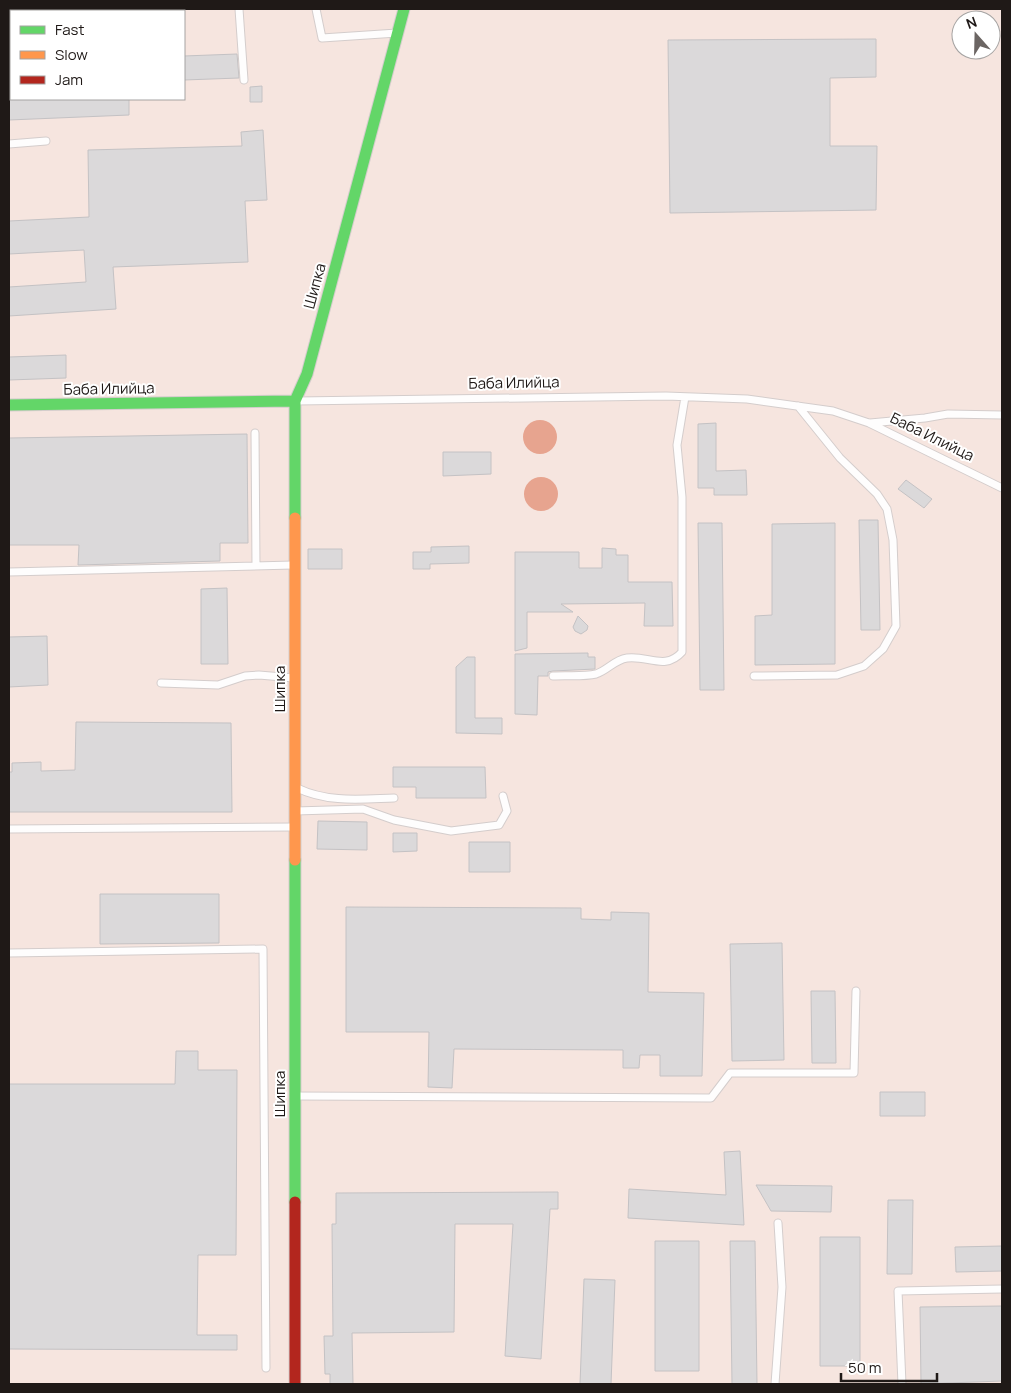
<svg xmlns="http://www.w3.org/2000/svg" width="1011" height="1393" font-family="Manrope,sans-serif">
	<rect width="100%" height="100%" fill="#f9f2ef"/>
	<path fill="#f6e5df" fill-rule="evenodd" d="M9,9H1002V1384H9ZM11,11H184V99H11ZM961,20H991V50H961Z"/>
	<path fill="#e7a48f" d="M523 437a17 17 0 1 1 34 0a17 17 0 1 1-34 0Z
		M524 494a17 17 0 1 1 34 0a17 17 0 1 1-34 0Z"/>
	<path fill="#dbd9da" stroke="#c4c2c4" d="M876,39V77L830,78V146H877L876,210L670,213L668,40Z
		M237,54L239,78L184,80V56Z
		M262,86V102H250V87Z
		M9,99H129V115L9,120Z
		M263,130L267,200L245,201L248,262L113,267L116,309L9,316V287L86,282L84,250L9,254V221L89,217L88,150L242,146L241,132Z
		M66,355V378L9,380V357Z
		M716,423V471L746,470L747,495H714V488H698V424Z
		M247,434L248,543H220V561L78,565L79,545H9V438Z
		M443,452H491V474L443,476Z
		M906,480L932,499L924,508L898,489Z
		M859,520H878L880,630H861Z
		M698,523H722L724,690H700Z
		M835,523V664L755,665V616L772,615V524Z
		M469,546V563L430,564V569H413V552H431V547Z
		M602,548L616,549V555H628V582H672L673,626H644L645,603L561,604L573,612H527V648L515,651V552H579V568H602Z
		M308,549H342V569H308Z
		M227,588L228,664H201V589Z
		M578,616L588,626L587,630L581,634L575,631L573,627Z
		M47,636L48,685L9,687V637Z
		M588,653V657H595V669L553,671L548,672V676H538L537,715L515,714V654Z
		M467,657H475V718H502V734L456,733V667Z
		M76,722L231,723L232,812H9V772H12V763L41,762V771L75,770Z
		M393,767H485L486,798H416V787H393Z
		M318,821L367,822V850L317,849Z
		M393,833H417V851L393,852Z
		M469,842H510V872H469Z
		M100,894H219V943L100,944Z
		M346,907L581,908V919L611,920V912L649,913L648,992L704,993L702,1076H660V1055H640L639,1068H623V1050L454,1049L452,1088L428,1087L429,1032H346Z
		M782,943L784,1060L732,1061L730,944Z
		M811,991H835L836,1063H812Z
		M176,1051H198V1070H237L236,1255H198L197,1335H237V1350L9,1349V1084H175Z
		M880,1092H925V1116H880Z
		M740,1151L744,1225L628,1218L629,1189L726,1195L724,1152Z
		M756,1185L832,1186L831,1212L771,1211Z
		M558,1192V1209H550L541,1359L505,1356L513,1224H455L454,1332L352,1333L353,1384H330V1374H325L324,1336H333L332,1224H336V1193Z
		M888,1200H913L912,1274H887Z
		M820,1237H860V1366H820Z
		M655,1241H699V1371H655Z
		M730,1241H755L757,1384H732Z
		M1002,1246V1271L956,1272L955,1247Z
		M584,1279L615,1280L611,1384H580Z
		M1002,1306V1381L921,1384L920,1307Z"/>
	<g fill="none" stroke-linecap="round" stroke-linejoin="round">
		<g stroke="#d4cdcc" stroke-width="9">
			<path id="lane" d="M239,9L244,80
				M316,9L322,38L397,33
				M9,144L46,141
				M297,401L666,396L747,399L833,411L869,423L1002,488
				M870,423L925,418L948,414L1002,415
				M255,433L256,565
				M9,572L293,565
				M553,676C566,675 583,677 596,674C608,670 614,660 627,658C648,655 665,671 682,652V497L677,445L685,397
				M754,676L837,675L864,666L883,649L896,626L893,540L887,509L877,494L840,458L798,406
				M161,683L218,685L245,676L259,675L294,678
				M297,788C328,803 361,799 394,798
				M295,811L363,809L394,820L451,831L499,825L507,811L503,796
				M9,829L294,827
				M9,953L263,949L266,1368
				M295,1096L711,1098L730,1073H854L856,991
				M775,1384L782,1287L778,1223
				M902,1384L898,1291L1002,1289"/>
		</g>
		<g stroke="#d4cdcc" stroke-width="13">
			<path id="fast" d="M9,405L295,401
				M295,518V401L307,374L404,9
				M295,860V1202"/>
		</g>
		<g stroke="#d4cdcc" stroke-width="13">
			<path id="slow" d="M295,518V860"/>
		</g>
		<g stroke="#d4cdcc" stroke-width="13">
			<path id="jam" d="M295,1202V1384"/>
		</g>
		<use href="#lane" stroke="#fefdfd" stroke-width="7"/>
		<use href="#fast" stroke="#63d668" stroke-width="11"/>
		<use href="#slow" stroke="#ff974d" stroke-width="11"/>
		<use href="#jam" stroke="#b3261e" stroke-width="11"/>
	</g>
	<g text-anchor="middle" stroke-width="4" stroke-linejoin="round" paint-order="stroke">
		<g font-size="15" fill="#1f1917" stroke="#fff">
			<text transform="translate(315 286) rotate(-75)" y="5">Шипка</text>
			<text transform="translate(514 383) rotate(-1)" y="5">Баба Илийца</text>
			<text transform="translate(109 389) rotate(-1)" y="5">Баба Илийца</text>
			<text transform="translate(932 437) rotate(26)" y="5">Баба Илийца</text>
			<text transform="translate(280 689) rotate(-90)" y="5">Шипка</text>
			<text transform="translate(280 1094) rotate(-90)" y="5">Шипка</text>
		</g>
	</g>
	<rect width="1011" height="1393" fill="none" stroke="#1f1917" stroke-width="20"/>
	<rect x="10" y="10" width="175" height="90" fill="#ffffff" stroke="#a5a3a2"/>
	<rect x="20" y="26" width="25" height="8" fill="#63d668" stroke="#a5a3a2"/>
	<text x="55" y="35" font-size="15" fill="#1f1917">Fast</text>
	<rect x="20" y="51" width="25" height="8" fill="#ff974d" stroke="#a5a3a2"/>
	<text x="55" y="60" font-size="15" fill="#1f1917">Slow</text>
	<rect x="20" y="76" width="25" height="8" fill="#b3261e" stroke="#a5a3a2"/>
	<text x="55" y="85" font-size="15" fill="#1f1917">Jam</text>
	<g transform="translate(976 35) rotate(340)"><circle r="24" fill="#ffffff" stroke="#a5a3a2"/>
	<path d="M0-4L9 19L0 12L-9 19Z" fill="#6b6563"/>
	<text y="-8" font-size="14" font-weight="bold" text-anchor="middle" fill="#1f1917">N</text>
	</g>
	<path d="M841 1373v8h96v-8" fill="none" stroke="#1f1917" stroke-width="2.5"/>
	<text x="848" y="1373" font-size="15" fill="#1f1917" stroke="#ffffff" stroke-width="4" paint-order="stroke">50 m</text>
</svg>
